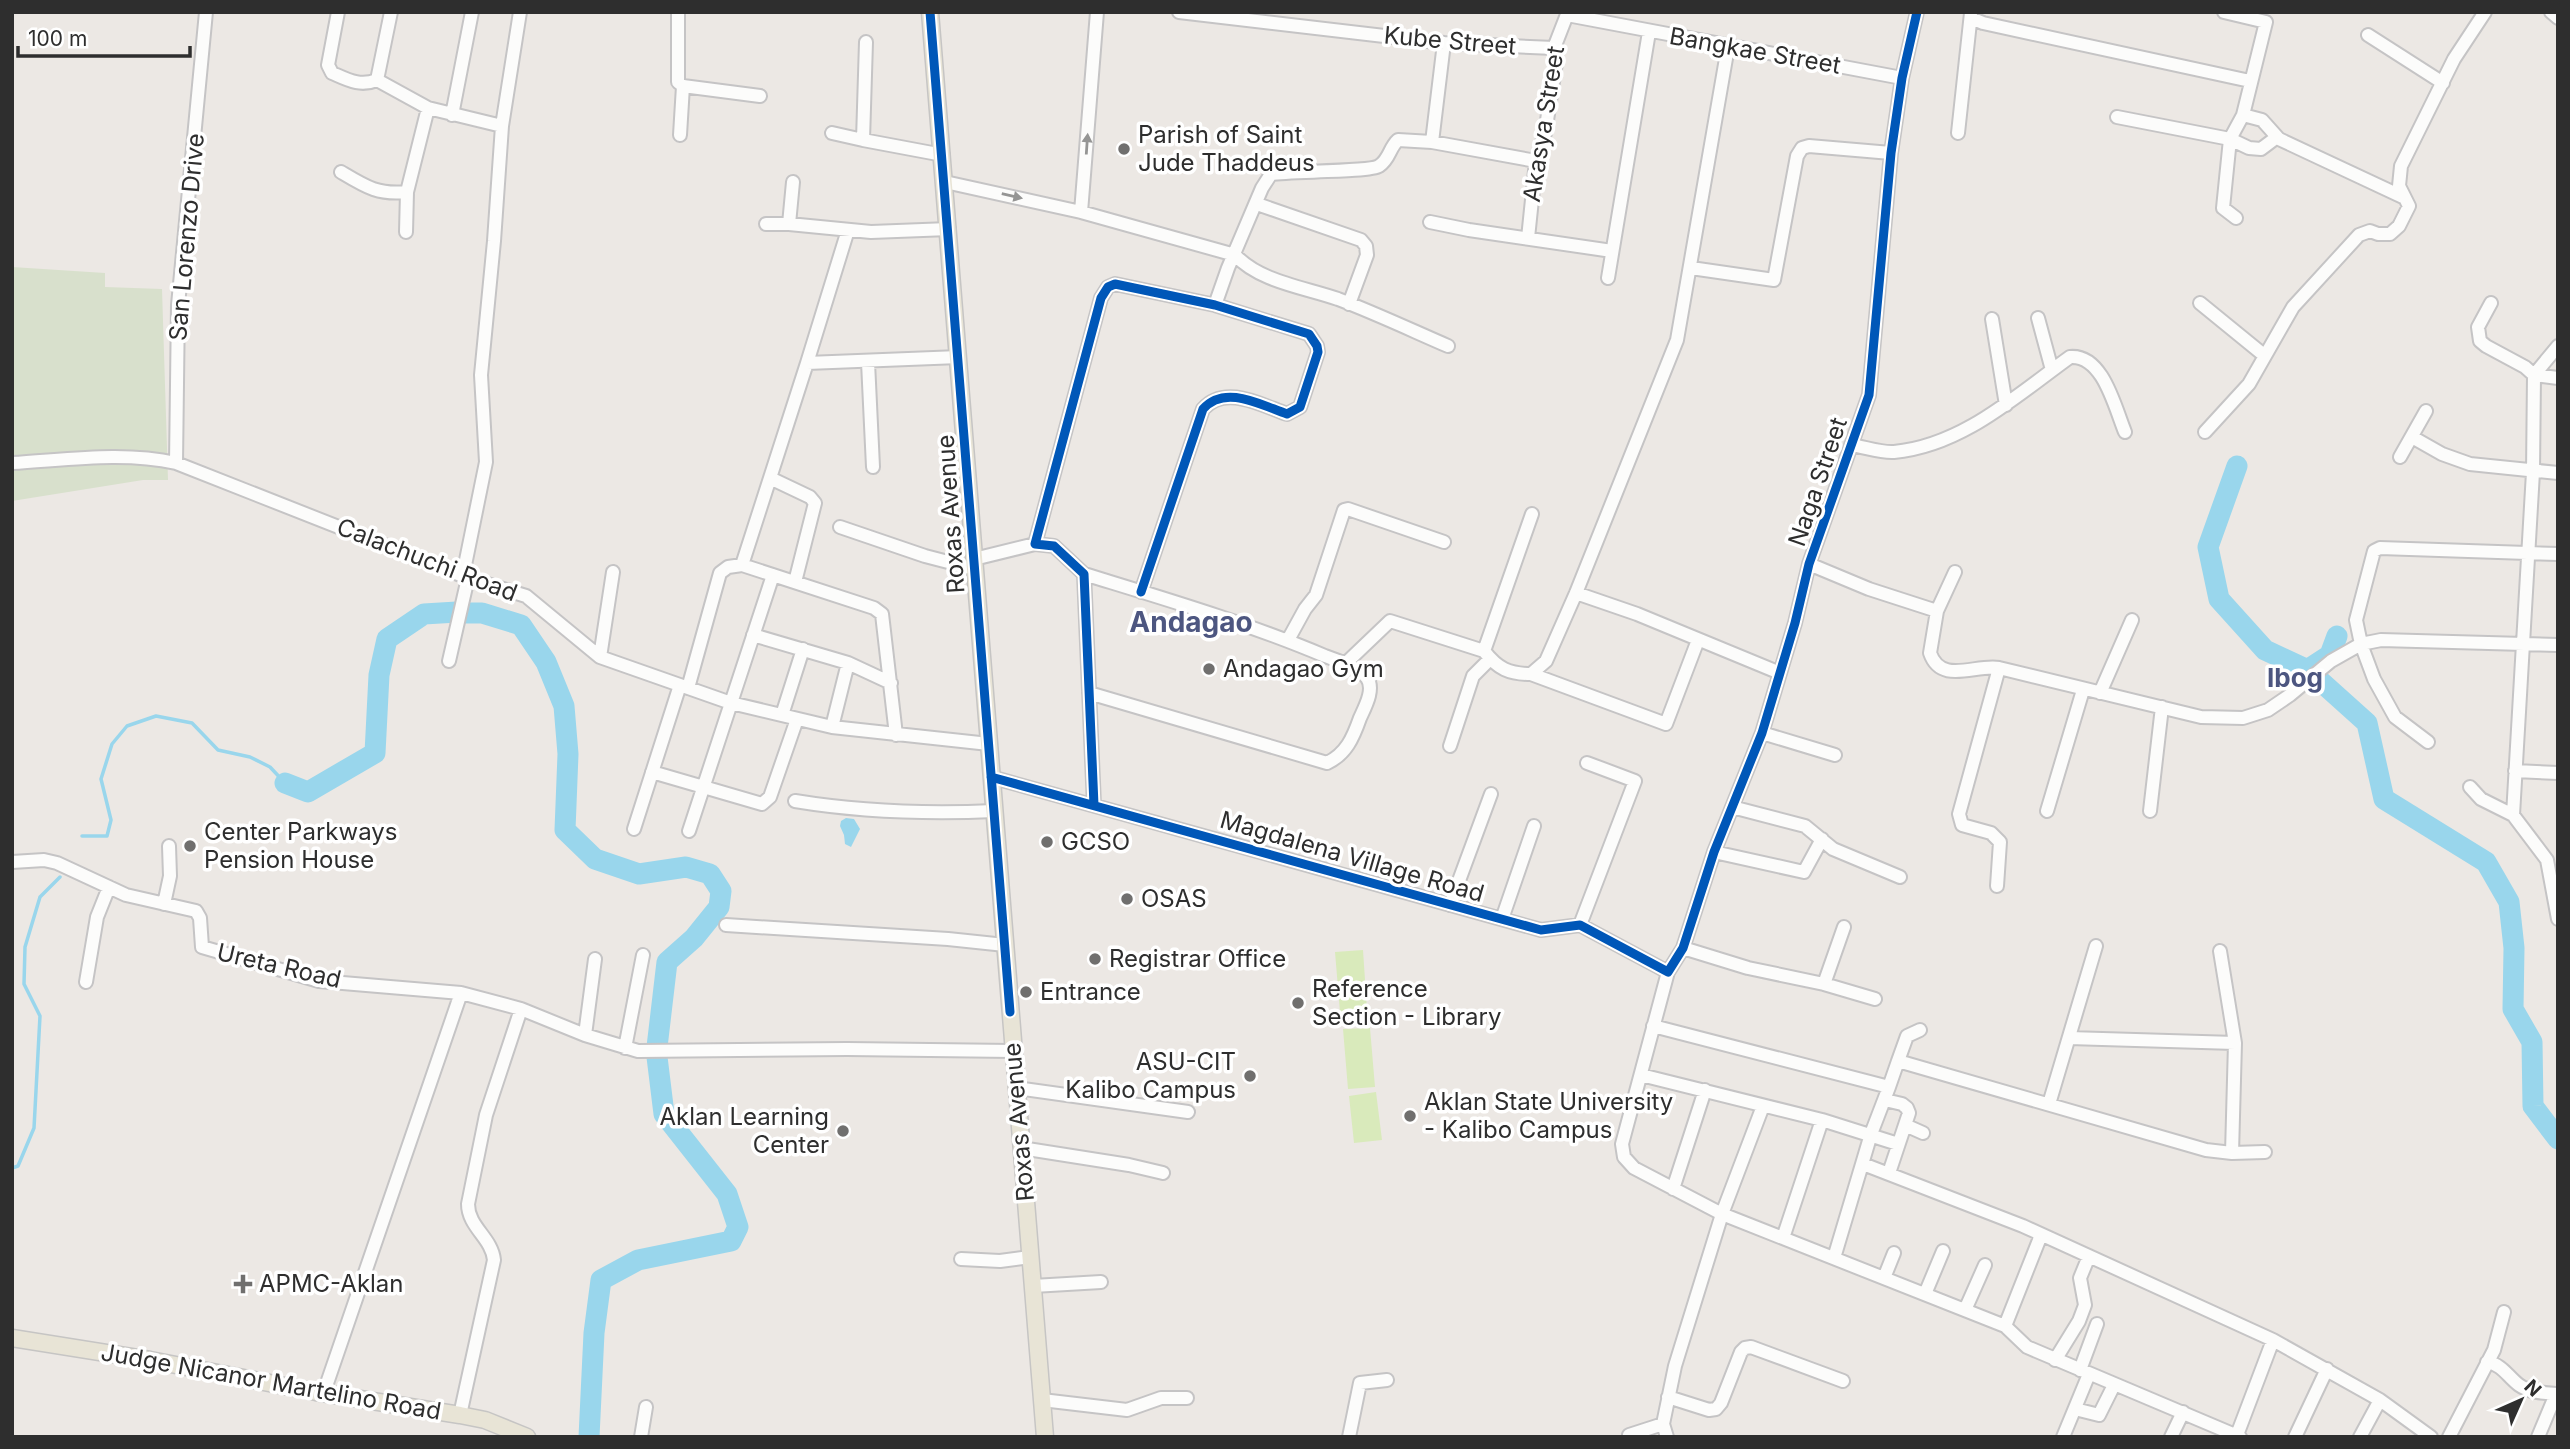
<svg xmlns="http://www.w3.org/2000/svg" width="2570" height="1449" font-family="Inter,sans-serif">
	<rect width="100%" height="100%" fill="#ece8e4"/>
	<path fill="#d8e0cc" d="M12,267L105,273V287L162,289L168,480H143L12,501Z"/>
	<path fill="#d9eabb" d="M1363,950L1367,1010L1340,1012L1335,952Z
		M1370,1028L1375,1087L1348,1089L1343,1029Z
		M1376,1092L1382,1140L1354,1143L1349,1096Z"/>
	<path fill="#99d6ec" d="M846,818L854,819L860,829L851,847L845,844L844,835L840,826L841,821Z"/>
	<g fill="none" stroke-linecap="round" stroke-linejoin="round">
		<path stroke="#99d6ec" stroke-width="3.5" d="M82,836H107L111,820L101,779L112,744L127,726L156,716L192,723L218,750L250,757L270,767L285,783
			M12,1168L18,1166L34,1128L40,1016L24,984L25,947L40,897L60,877"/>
		<path stroke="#99d6ec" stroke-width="21" d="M2237,466L2208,547L2219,599L2265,650L2310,671
			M463,613H482L521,625L546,662L564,706L568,754L565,830L595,859L639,874L686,867L710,874L721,891L719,907L694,938L667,962L657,1047
			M2307,670L2330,655L2337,636
			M2318,679L2367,723L2384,799L2486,862L2509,902L2514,948L2513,1009L2532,1042L2533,1106L2558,1139
			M285,783L308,792L375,753L379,675L387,639L424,614L457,612
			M589,1437L594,1333L601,1280L638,1260L731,1241L738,1227L727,1194L664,1114L657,1057"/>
		<g stroke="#c5c4c5" stroke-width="16">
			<path id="minor" d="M338,12L328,65L332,73C348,80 360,87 377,80L428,108L502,126
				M678,12V82L683,86L760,96
				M1179,12L1444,43L1554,48
				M2551,12L2558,18
				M1567,15L1902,78
				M1971,18L1983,23L2250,81
				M2368,35L2443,83
				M866,42L863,140L943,155
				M377,80L391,12
				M452,115L472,12
				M2243,115L2262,120L2279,139L2405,198
				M2117,117L2230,139L2243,115L2266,22L2224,12
				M832,133L863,140
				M1958,133L1971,13
				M680,135L683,86
				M1432,142L1444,43
				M341,172C366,187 378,195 407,192L428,108
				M793,182L789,224L871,232L949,229
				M945,182L1081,212L1235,255
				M1257,204L1361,240L1366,246L1367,255L1349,304
				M1081,212L1097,12
				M2236,218L2223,208L2230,139L2249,148L2261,149L2277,137
				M1430,222L1469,230L1612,251
				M766,224H789
				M406,232L407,192
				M1528,238L1536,161L1545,133L1556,63L1554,48L1568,12
				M1235,255C1260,282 1304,287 1338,299C1375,313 1411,330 1448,346
				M1691,268L1774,280L1797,156L1802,148L1809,146L1891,153
				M1608,278L1649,32
				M2200,303L2265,356
				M2491,303L2478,327L2480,341L2486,346L2525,367L2534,375L2558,378
				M1215,305L1228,268L1262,188L1271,174C1290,171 1370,172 1379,166C1390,159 1389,148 1398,140L1432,142L1536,161
				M2038,318L2052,370
				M1992,319L2006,405
				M868,362L873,467
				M807,363L848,230
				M2205,432L2249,384L2293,307L2359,235L2370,231L2378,234H2390L2399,226L2409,206L2399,186L2401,166L2454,59L2485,12
				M2412,437L2442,454L2470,464L2558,473
				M1851,445C1865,447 1881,453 1894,452C1962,446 2017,395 2070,357C2103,354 2115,408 2125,432
				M2400,457L2426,411
				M12,463C66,460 123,451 176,463L468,578L526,596L600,657L731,703L832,727L989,744
				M176,463L178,305L206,12
				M770,478L810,497L815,503L795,582
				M840,527L925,556L975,569
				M974,559L1035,544
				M1809,564L1869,589L1937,611L1930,653C1941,685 1975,664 1999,668L2201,717L2243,718L2268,710L2290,695L2331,661L2361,644L2381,640L2558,645
				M742,565L807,363L959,357
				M1084,574C1165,599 1247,623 1325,656C1338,661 1359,667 1367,678C1375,689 1365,707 1360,718C1353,738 1346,754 1327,763L1089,693
				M463,575L486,462L481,375L494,241L502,126L520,12
				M1576,593L1637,614L1780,673
				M1937,611L1955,572
				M753,635L848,663L891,683
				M1288,640L1305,609L1316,595L1344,510L1348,509L1444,542
				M1484,651C1498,669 1509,674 1531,674L1546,661L1576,593L1677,340L1728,47
				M600,657L613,572
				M449,661L468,578
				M1345,664L1390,621L1484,651L1532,514
				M1531,674L1666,724L1698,640
				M688,688L720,573L728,567L742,565L874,608L882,614L896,735
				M2100,693L2132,620
				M782,715L803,649
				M832,727L848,663
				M1762,733L1835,755
				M2428,742L2395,717L2374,679L2361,644L2356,620L2374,551L2380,548L2558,554
				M1450,746L1473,676L1490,659
				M2515,771L2558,773
				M652,772L762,804L770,797L797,719
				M991,777L1541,930L1580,925L1668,972L1683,948L1714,852L1762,733L1795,623L1809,564L1869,395L1891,153L1902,78L1917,12
				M2470,787L2481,799L2513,815L2547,860L2558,919
				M795,801C862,812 926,814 994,811
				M1094,805L1084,574L1054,546L1035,544L1101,298L1108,287L1115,284L1215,305L1309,334L1317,346L1318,352L1300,407L1287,414C1261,405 1225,384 1203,409L1141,592
				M1732,807L1805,826L1833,849L1900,877
				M2047,811L2083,690
				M2150,811L2162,707
				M2513,815L2533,472L2534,375L2558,346
				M634,829L680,685
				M689,831L773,575
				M1714,852L1804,872L1822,839
				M12,862L44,860L57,863L126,895L196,911L200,918L202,947L319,981L461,993
				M1997,886L2000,842L1991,833L1962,825L1959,814L1999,668
				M164,904L170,876L169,846
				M1450,905L1491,794
				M1502,919L1534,826
				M726,925L948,939L1005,945
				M1580,925L1635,781L1587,763
				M1683,948L1748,968L1824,984L1875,999
				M2220,951L2235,1043L2232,1153
				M1668,972L1622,1144L1624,1157L1634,1168L1722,1214L2005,1326L2027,1347L2240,1437
				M86,982L97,917L109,887
				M1824,984L1844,927
				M1653,1026L1889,1087L1871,1134L1834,1258
				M585,1035L595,959
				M2069,1038L2235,1043
				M625,1048L643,955
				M1898,1061L1907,1036L1920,1030
				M1641,1075L1822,1120L1898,1144
				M1889,1087L1898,1061L2206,1150L2232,1153L2265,1152
				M1016,1088L1188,1112
				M1885,1100L1902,1104L1907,1108L1909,1113L1889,1173
				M2049,1104L2096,946
				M1905,1125L1923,1133
				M1021,1148L1129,1165L1163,1173
				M1863,1164L2023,1226L2273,1340L2380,1400L2431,1437
				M1673,1189L1705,1090
				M1783,1238L1822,1120
				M961,1259L1000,1261L1030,1257
				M1884,1278L1894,1253
				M1033,1286L1101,1282
				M1925,1294L1943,1251
				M1965,1310L1985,1265
				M2005,1326L2041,1235
				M2055,1360L2079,1321L2085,1305L2080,1278L2089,1256
				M2487,1362C2503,1365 2507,1376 2519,1385C2530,1393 2545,1393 2558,1394
				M2080,1370L2097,1324
				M324,1392L461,993L521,1009L585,1035L638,1051L847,1049L1013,1051
				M1668,1397L1709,1410L1716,1409L1721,1403L1741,1352L1745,1348L1751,1347L1843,1381
				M1042,1400L1127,1410L1161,1398H1187
				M2075,1409L2099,1415L2114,1385
				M460,1415L494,1260C492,1238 468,1227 468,1204L486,1115L521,1009
				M1629,1435L1663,1424
				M2237,1435L2273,1340
				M641,1437L646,1407
				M1349,1437L1360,1383L1387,1380
				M1667,1437L1663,1424L1675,1366L1722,1214L1763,1106
				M2063,1437L2089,1374
				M2171,1437L2183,1412
				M2295,1437L2327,1369
				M2360,1437L2380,1400
				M2449,1437L2494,1350L2504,1312
				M2538,1437L2556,1394"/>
		</g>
		<g stroke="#c6c5c4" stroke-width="19">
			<path id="major" d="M930,12L1045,1437
				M12,1338L150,1360L316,1392L460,1415L485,1420L527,1437"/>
		</g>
		<use href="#minor" stroke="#fcfcfb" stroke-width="12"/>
		<use href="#major" stroke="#e8e4d6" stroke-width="16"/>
		<g stroke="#fff" stroke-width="13">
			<path id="cycleway" d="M930,12L1010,1012
				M991,777L1541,930L1580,925L1668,972L1683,948L1714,852L1762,733L1795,623L1809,564L1869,395L1891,153L1902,78L1917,12
				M1094,805L1084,574L1054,546L1035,544L1101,298L1108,287L1115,284L1215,305L1309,334L1317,346L1318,352L1300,407L1287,414C1261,405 1225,384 1203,409L1141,592"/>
		</g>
		<use href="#cycleway" stroke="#0057b8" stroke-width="9"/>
	</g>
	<defs><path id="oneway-solid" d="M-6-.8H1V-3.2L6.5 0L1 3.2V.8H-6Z" transform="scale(1.75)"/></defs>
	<g fill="#959594">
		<use href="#oneway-solid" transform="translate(1087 144) rotate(-86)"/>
		<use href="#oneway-solid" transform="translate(1012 196) rotate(13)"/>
	</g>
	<g fill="#706f6e" stroke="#fff" stroke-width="2.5">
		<circle cx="1124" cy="149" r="7"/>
		<circle cx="1209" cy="669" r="7"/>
		<circle cx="1047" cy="842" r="7"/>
		<circle cx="190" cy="846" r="7"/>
		<circle cx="1127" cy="899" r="7"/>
		<circle cx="1095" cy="959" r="7"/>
		<circle cx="1026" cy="992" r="7"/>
		<circle cx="1298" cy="1003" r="7"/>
		<circle cx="1250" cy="1076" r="7"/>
		<circle cx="1410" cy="1116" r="7"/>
		<circle cx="843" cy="1131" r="7"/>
		<path d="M239.5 1273.5h7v7h7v7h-7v7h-7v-7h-7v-7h7z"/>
	</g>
	<g text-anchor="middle" stroke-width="7" stroke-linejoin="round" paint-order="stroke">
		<g font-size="24" fill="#2e2e2e" stroke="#fff">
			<text transform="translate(1450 41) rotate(5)" y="8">Kube Street</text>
			<text transform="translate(1755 51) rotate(10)" y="8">Bangkae Street</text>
			<text transform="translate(1544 124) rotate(-81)" y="8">Akasya Street</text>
			<text transform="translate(187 237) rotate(-85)" y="8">San Lorenzo Drive</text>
			<text transform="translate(1818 482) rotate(-71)" y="8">Naga Street</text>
			<text transform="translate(951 514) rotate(-94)" y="8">Roxas Avenue</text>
			<text transform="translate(427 560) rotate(21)" y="8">Calachuchi Road</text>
			<text transform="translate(1352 857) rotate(16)" y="8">Magdalena Village Road</text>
			<text transform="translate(279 966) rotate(13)" y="8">Ureta Road</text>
			<text transform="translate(1019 1122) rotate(-95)" y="8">Roxas Avenue</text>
			<text transform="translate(271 1382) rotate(10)" y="8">Judge Nicanor Martelino Road</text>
		</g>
		<g font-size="24" fill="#2e2e2e" stroke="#fff" text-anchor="start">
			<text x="1138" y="143">Parish of Saint<tspan x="1138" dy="28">Jude Thaddeus</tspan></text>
			<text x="1223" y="677">Andagao Gym</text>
			<text x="204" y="840">Center Parkways<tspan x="204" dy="28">Pension House</tspan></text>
			<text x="1061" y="850">GCSO</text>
			<text x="1141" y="907">OSAS</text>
			<text x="1109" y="967">Registrar Office</text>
			<text x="1312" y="997">Reference<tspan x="1312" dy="28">Section - Library</tspan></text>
			<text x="1040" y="1000">Entrance</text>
			<text x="1236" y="1070" text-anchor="end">ASU-CIT<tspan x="1236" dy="28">Kalibo Campus</tspan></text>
			<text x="1424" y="1110">Aklan State University<tspan x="1424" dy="28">- Kalibo Campus</tspan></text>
			<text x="829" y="1125" text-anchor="end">Aklan Learning<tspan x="829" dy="28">Center</tspan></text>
			<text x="259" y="1292">APMC-Aklan</text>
		</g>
		<g font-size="26" font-weight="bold" fill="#4d5680" stroke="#fff">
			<text x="2295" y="687">Ibog</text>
		</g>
		<g font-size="28" font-weight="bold" fill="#4d5680" stroke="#fff">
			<text x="1191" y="632">Andagao</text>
		</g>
	</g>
	<rect width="2570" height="1449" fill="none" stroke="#2e2e2e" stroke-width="28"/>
	<g transform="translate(2521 1400) rotate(45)" stroke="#ffffff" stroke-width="5" paint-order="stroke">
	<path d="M0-5L12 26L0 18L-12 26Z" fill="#2e2e2e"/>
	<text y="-10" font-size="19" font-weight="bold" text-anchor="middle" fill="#2e2e2e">N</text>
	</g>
	<path d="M18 46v10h172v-10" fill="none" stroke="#2e2e2e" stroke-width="3.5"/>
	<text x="28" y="46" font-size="21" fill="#2e2e2e" stroke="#ffffff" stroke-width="5" paint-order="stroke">100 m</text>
</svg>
